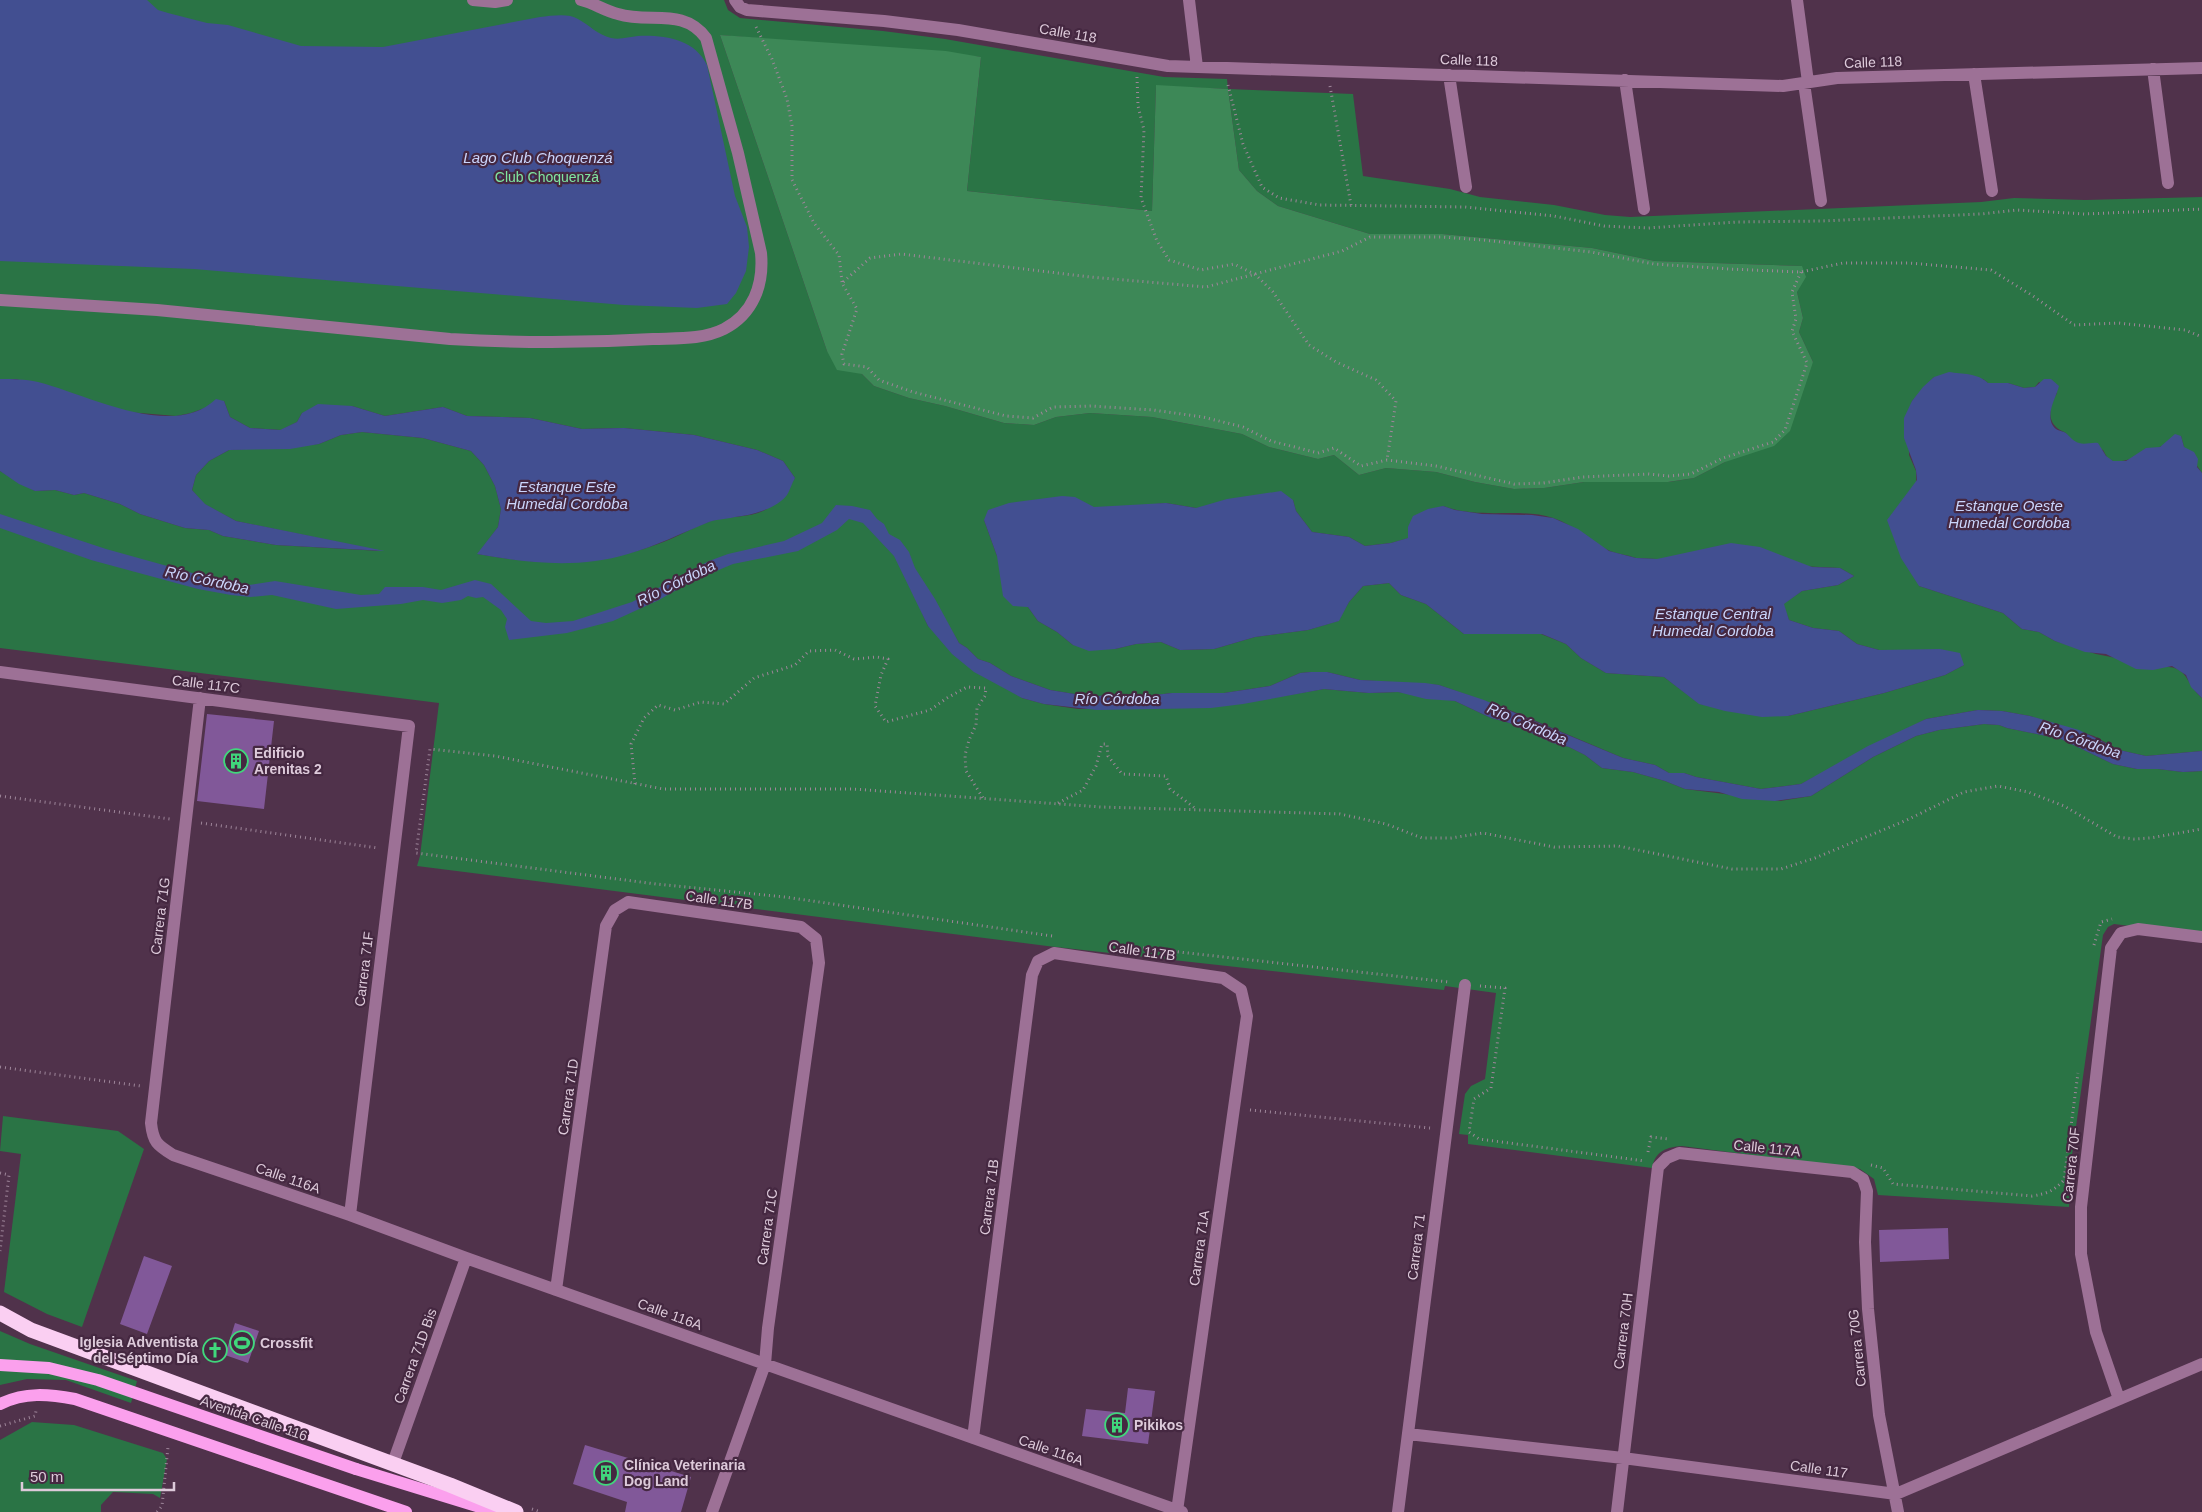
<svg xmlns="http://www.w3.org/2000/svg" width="2202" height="1512" font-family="Helvetica,sans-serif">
	<rect width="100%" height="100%" fill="#50324b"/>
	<path fill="#2a7445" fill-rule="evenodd" d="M0,0H724L728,10L740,18L883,31L945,39L1164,77L1227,79L1228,89L1353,94L1363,176L1450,189L1480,197L1554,205L1605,215L1630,217L1981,202L2014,198L2085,200L2202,197V473L2184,447L2181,436C2168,443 2126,465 2113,461C2108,460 2105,454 2103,450C2093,446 2080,446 2072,440C2069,438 2068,434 2064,432C2046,424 2048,408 2057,393L2039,382L2035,387L2024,388L2008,383H1988L1983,379L1934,377L1912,401L1909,455L1916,471L1919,586L2003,613L2022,629L2039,632L2055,641L2096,654L2161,667C2189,665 2185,684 2202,698V751L2146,756L2119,750L2094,736L2030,716L2002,711L1978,710L1926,719L1801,784L1761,789L1696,777L1684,773H1669L1655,765L1623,758L1505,708L1439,685L1360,680L1327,672H1311L1300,673L1270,686L1224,693H1172L1138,697L1111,694L1093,697L1050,690L1011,676L990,663L978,659L967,648L959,643L930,593L922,613L928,626L1022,698L1044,704L1078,709H1150L1259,700L1324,689L1369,693L1398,692L1455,701L1491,718L1510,723L1553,743L1569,747L1585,755L1602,768L1633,772L1665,781L1685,789L1780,801L1811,796L1873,757L1916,736L1939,730L1984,724L1999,725L2007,728L2061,739L2113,764L2137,769H2158L2183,772L2202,771V935L2114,924L2108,927L2103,935L2071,1162L2069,1207L1878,1195L1874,1179L1860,1169L1682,1146C1667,1147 1655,1151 1652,1168L1468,1144V1135L1459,1134L1465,1094L1471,1086L1485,1079L1496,993L1445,986L1444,990L1047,946L417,866L420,856L439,703L0,648V471L35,491L55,490L74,495L84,493L120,504L140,514L185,528L209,530L223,536L276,545L381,551L236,521L204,504L192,490L196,475L209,461L229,450L319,444L341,435L362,432L423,438L471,451L484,465L495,486L501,509L498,527L478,554C541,566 597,566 658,544C676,538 693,527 711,521C730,515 753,519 770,507C779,501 787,487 795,478L783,461L757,450L694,435L624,428L582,429L530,418L467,416L443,407L385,416L352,406L302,413L297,422L281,430L250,428L230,417L224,401L191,413L176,416L128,412L16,379H0ZM720,35L981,57L967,191L1152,211L1156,86L1228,89L1239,170L1257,191L1278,206L1370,234H1442L1592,248L1655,261L1802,266L1797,292L1803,318L1799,332L1813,362L1725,462L1694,478L1669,482H1584L1544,488L1514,489L1475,482L1436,472L1386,468L1359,475L1334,455L1318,459L1269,447L1242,434L1152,417L1090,413L1056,417L1034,425L1004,423L945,406L909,398L874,386L862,374L827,351ZM1293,500L1296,511L1312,532L1349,537L1365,546L1391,543L1409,538L1408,527L1443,506C1480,520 1520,507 1553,518C1575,525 1590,543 1610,551C1618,554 1627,555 1636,558L1840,568L1854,576L1838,585L1802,591L1783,604L1789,620L1813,628L1839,631L1857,644L1879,650L1913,651L1964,665L1945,675L1884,693L1788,716L1700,704L1664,677L1606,673L1581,658L1566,644L1541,634H1464L1426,604L1401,595L1389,583L1363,586L1349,602L1338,621L1308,630L1255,637L1214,649L1180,650L1161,642L1136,644L1115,649L1073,645L1057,632L1038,621L1028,607L997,556L984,520L1166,503L1196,508Z
		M3,1116L118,1131L144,1149L82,1327L47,1314L4,1292L21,1154L0,1151Z
		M0,1331L30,1344L137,1381L131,1403L66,1380L27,1379L0,1385Z
		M32,1422L74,1425L163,1453L167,1459L160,1498L153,1494L113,1492L101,1505V1512H0V1440Z"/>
	<path fill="#3d8857" d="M720,35L946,51L981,57L967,191L1152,211L1156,85L1228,89L1239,170L1257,191L1278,206L1370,234H1442L1592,248L1655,261L1802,266L1806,277L1797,292L1803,318L1799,332L1813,362L1790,431L1774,446L1725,462L1694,478L1668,482H1584L1544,488L1514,489L1475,482L1436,472L1386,468L1359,475L1334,455L1318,459L1269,447L1242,434L1152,417L1090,413L1056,417L1034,425L1004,423L945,406L909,398L874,386L862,374L837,370L827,351Z"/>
	<path fill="#424f91" d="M0,0H147L158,10L168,13L207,23L228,25L301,46L383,47L540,17C552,16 568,13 578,19C589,25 598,35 611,38C620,40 629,37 638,36C665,35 694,39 707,65L735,196L747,227L749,247L746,271L736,293L727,304L697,308L624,305L194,269L0,261Z
		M1949,372C1962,374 1978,373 1988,383H2008L2024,388L2035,387L2044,379H2051L2059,386C2056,398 2043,418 2056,429C2059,431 2064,431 2067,434C2071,438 2073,441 2079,443C2085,445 2092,442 2098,443L2106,456L2113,461H2126L2146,448L2160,447L2175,434L2181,436L2184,447L2194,452L2198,459L2197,467L2202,473V698L2191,687L2186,675L2172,666L2153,670L2136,669L2106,654L2085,652L2055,641L2039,632L2022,629L2003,613L1919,586L1901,558L1887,520L1917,480L1916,470L1904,438V418L1912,401L1923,387L1934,377Z
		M0,379C13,379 25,379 38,382C87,394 172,441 216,399L224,401L230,417L250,428L280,430L297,422L302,413L318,404L352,406L385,416L443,407L467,416L530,418L582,429L624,428L694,435L757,450L783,461L795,478C792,483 790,490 787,495C776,509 752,515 735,517C727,519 717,519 709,522C682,533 656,546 628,554C579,569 526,563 477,554L498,527L501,509L495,486L484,465L471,451L423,438L362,432L341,435L319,444L290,449L229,450L209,461L196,475L192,490L205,504L236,521L385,551L276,545L223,536L209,530L185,528L140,514L120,504L84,493L74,495L55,490L35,491L19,484L0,471Z
		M1281,491L1293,500L1296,511L1312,532L1349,537L1365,546L1391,543L1408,538V527L1413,516L1428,509L1443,506L1455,510L1482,514L1532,515L1553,518L1578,529L1609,551L1636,558L1657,559L1731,543L1760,547L1812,567L1840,568L1854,576L1838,585L1802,591L1784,604L1789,620L1813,628L1839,631L1857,644L1879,650L1940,649L1960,653L1964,665L1945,675L1884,693L1788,716L1762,717L1725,711L1699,704L1664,677L1606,673L1581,658L1566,644L1542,634H1464L1426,604L1401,595L1389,583L1363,586L1349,602L1339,621L1308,630L1255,637L1214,649L1180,650L1161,642L1136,644L1115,649L1089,651L1073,645L1057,632L1038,621L1028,607L1013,606L1003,596L997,556L984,520L988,510L1009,503L1062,496L1075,497L1094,507L1166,503L1196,508L1227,499Z
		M836,505L852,506L870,510L877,519L884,524L889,534L900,540L909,552L915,568L935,599L959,643L967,648L978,659L990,663L1011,676L1050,690L1093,697L1111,694L1138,697L1172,693H1224L1270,686L1300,673L1311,672H1327L1360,680L1425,683L1439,685L1484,700L1623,758L1655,765L1669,773H1684L1696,777L1761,789L1801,784L1868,746L1926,719L1978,710L2002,711L2030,716L2079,730L2119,750L2146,756L2202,751V771L2183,772L2158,769H2137L2113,764L2061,739L2007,728L1999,725L1984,724L1939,730L1916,736L1873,757L1811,796L1775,801L1742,799L1719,792L1685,789L1665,781L1633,772L1602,768L1585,755L1569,747L1553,743L1510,723L1491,718L1455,701L1426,699L1398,692L1369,693L1324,689L1243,704L1211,708L1097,710L1044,704L1022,698L974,672L952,654L928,626L894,556L863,523L849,519L837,530L798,551L733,564L690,582L659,600L613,621L567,633L509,640L505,627L507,619L501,610L483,597L476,598L468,596L461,600L442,603L423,600L401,604L336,609L272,595L250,597L231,595L198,589L91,560L0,528V514L106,549L214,579L249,585L275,581L361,595L379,594L385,587H423L441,590L475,580L491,584L531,621L546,623L573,621L632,602L709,561L728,554L784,541L822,523Z"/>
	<path fill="#815899" d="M207,714L274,721L264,809L197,801Z
		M1948,1228L1949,1259L1880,1262L1879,1230Z
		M144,1256L172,1266L147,1334L120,1324Z
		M235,1323L259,1331L248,1363L225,1355Z
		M1128,1388L1155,1391L1148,1444L1082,1436L1086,1409L1125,1413Z
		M585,1445L691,1477L681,1512H625L627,1502L573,1484Z"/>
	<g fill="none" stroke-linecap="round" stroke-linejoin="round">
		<path stroke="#9e869a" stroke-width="3" stroke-dasharray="1 4" stroke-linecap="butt" d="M756,27L772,59L787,99L792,126V180L814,223L839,255L842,282
			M1137,77L1138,106L1144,130L1141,198L1157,241L1169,260L1201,270L1234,264L1256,275L1273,292L1309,345L1336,362L1376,380L1396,401L1387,460
			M1228,85L1243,144L1262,187L1279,198L1320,205L1465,207L1554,216L1604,226L1648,228L1737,222L1821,221L1981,214L2017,210L2085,214L2202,209
			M1330,86L1351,205
			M1801,272L1792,292L1796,319L1792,331L1807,363L1785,430L1773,442L1723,458L1691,474L1669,476L1648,474L1583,477L1543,483L1514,484L1436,466L1387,460L1361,466L1334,448L1318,453L1271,441L1243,427L1203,417L1153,410L1091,406L1053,407L1033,418L1006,416L913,392L879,380L867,367L844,364L842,354L857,309L842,283L870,258L901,254L1090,277L1206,287L1342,251L1370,237H1442L1483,240L1591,252L1654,264L1729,269L1801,272L1843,263H1909L1991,270L2033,296L2074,325L2118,323L2185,330L2202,337
			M635,784L631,744L644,718L658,705L675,710L701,702L724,704L754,678L795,665L809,651L835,650L854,659L877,657L888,659L881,675L875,706L886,722L930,710L947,698L967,687L986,688L985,696L977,708L976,725L969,740L965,755L966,771L983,798
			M0,796L170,819
			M1058,803L1083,790L1096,766L1102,744H1107L1108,756L1122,774L1166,776L1170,789L1196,809
			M201,823L378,848
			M1052,936L785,897L656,884L416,853L430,749L495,756L663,789H853L1101,807L1340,814L1386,824L1422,838H1451L1483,833L1554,847L1618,846L1732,869H1781L1815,858L1907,820L1964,792L1998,786L2028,792L2064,806L2117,837L2134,839L2150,838L2202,829
			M2094,945L2101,922L2112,919
			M1143,948L1449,982
			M1480,986L1505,988L1491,1088L1474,1099L1469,1132L1479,1139L1645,1161
			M0,1067L141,1086
			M1250,1110L1430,1128
			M1648,1152L1651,1137L1669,1139
			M1871,1165L1883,1168L1893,1184L2032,1196C2046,1194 2054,1191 2064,1180L2078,1073
			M0,1173L9,1175L0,1251
			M0,1426L35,1416L36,1411
			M532,1509L541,1512
			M157,1512L162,1506L168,1447"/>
		<path stroke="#9d7196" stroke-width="12" d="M473,0L495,2L507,0
			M735,0L740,7L747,10L884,21L958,30L1168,66L1783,86L1837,78L2202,68
			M1189,0L1197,67
			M1797,0L1808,82
			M2153,69L2168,183
			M1974,74L1992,191
			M1449,75L1466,187
			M1625,80L1644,209
			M1804,83L1821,201
			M0,300L157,310L450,339C517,343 586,343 653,339C676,338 702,340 724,329C753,314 764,285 761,253L738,153L706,38C683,7 650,24 618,14C605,11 594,3 581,0
			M0,672L409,726L350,1215
			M200,698L151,1123C153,1142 157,1145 173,1155L350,1215L466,1258L1182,1512
			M556,1290L606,926L615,910L628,902L801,927L816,939L819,963L768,1328L765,1364L712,1512
			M2119,1399L2096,1332L2081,1254V1207L2111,948L2121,933L2138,929L2202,937
			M1408,1434L1623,1458L1896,1494L2202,1364
			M973,1438L1032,975L1038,961L1054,953L1223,978L1241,990L1247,1016L1177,1511
			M393,1463L466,1258
			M1398,1512L1465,985
			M1617,1512L1658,1167L1667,1158L1679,1153L1852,1172L1863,1179L1867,1191L1865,1242L1868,1309L1879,1415L1898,1512"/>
		<path stroke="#fba0ed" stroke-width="12" d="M0,1404C25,1392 48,1394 75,1399L406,1512
			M356,1469L496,1512"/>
		<path stroke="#facff2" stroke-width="15" d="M0,1313L31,1330L450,1485L516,1512"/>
		<path stroke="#fba0ed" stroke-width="12" d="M0,1365L49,1368L98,1380L356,1469"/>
	</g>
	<defs>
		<g id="building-ring" transform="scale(1.25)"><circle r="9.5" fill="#452841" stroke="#40d77c" stroke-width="1.5"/><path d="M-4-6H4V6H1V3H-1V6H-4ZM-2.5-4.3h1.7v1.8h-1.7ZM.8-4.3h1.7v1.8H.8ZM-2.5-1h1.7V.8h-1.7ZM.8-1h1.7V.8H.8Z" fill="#40d77c"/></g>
		<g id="stadium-ring" transform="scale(1.25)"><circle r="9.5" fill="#452841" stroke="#40d77c" stroke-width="1.5"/><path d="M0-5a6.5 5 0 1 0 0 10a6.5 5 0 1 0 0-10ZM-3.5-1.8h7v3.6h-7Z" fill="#40d77c"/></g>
		<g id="church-ring" transform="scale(1.25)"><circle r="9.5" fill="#452841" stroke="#40d77c" stroke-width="1.5"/><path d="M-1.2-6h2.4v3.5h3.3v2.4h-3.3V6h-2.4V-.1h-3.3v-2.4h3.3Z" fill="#40d77c"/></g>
	</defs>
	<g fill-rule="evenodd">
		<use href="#building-ring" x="236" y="761"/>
		<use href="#stadium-ring" x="242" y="1343"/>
		<use href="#church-ring" x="215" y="1350"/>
		<use href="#building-ring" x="1117" y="1425"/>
		<use href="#building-ring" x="606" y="1473"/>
	</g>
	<g text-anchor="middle" stroke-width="4.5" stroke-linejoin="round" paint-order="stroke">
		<g font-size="14" fill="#ddcada" stroke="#452841">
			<text transform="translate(1068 33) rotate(10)" y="5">Calle 118</text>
			<text transform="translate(1469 60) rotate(2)" y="5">Calle 118</text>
			<text transform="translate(1873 62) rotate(-2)" y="5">Calle 118</text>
			<text transform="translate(206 684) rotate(7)" y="5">Calle 117C</text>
			<text transform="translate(719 900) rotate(8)" y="5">Calle 117B</text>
			<text transform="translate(160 916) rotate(-83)" y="5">Carrera 71G</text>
			<text transform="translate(1142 951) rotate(8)" y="5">Calle 117B</text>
			<text transform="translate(364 969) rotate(-83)" y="5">Carrera 71F</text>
			<text transform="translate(568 1097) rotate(-82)" y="5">Carrera 71D</text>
			<text transform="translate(1767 1148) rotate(6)" y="5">Calle 117A</text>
			<text transform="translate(2071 1165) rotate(-84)" y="5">Carrera 70F</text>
			<text transform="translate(288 1178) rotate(19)" y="5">Calle 116A</text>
			<text transform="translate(989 1197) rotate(-83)" y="5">Carrera 71B</text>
			<text transform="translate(767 1227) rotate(-82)" y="5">Carrera 71C</text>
			<text transform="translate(1416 1247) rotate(-83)" y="5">Carrera 71</text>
			<text transform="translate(1199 1248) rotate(-82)" y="5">Carrera 71A</text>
			<text transform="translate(670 1314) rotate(20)" y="5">Calle 116A</text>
			<text transform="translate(1623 1331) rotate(-83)" y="5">Carrera 70H</text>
			<text transform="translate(1857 1348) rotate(-96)" y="5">Carrera 70G</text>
			<text transform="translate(415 1356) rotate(-70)" y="5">Carrera 71D Bis</text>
			<text transform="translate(254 1418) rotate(19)" y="5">Avenida Calle 116</text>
			<text transform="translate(1051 1450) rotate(19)" y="5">Calle 116A</text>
			<text transform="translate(1819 1469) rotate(8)" y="5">Calle 117</text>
		</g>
		<g font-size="14" fill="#80e6a0" stroke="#452841">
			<text x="547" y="182">Club Choquenzá</text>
		</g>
		<g font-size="14" font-weight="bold" fill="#ddcada" stroke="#452841" text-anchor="start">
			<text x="254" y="758">Edificio<tspan x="254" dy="16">Arenitas 2</tspan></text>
			<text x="198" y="1347" text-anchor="end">Iglesia Adventista<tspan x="198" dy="16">del Séptimo Día</tspan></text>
			<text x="260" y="1348">Crossfit</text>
			<text x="1134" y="1430">Pikikos</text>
			<text x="624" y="1470">Clínica Veterinaria<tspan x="624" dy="16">Dog Land</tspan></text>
		</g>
		<g font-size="15" font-style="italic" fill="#cad5fc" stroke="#452841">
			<text x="538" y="163">Lago Club Choquenzá</text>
			<text x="567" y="492">Estanque Este<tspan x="567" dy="17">Humedal Cordoba</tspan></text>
			<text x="2009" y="511">Estanque Oeste<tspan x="2009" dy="17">Humedal Cordoba</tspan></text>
			<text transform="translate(207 580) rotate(12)" y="5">Río Córdoba</text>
			<text transform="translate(676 583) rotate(-26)" y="5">Río Córdoba</text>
			<text x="1713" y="619">Estanque Central<tspan x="1713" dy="17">Humedal Cordoba</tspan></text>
			<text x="1117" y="704">Río Córdoba</text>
			<text transform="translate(1527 724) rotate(23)" y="5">Río Córdoba</text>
			<text transform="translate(2080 740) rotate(19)" y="5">Río Córdoba</text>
		</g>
	</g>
	<path d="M22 1482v8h152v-8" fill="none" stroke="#ddcada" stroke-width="2.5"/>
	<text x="30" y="1482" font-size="15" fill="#ddcada" stroke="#452841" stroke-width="4" paint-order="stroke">50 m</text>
</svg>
